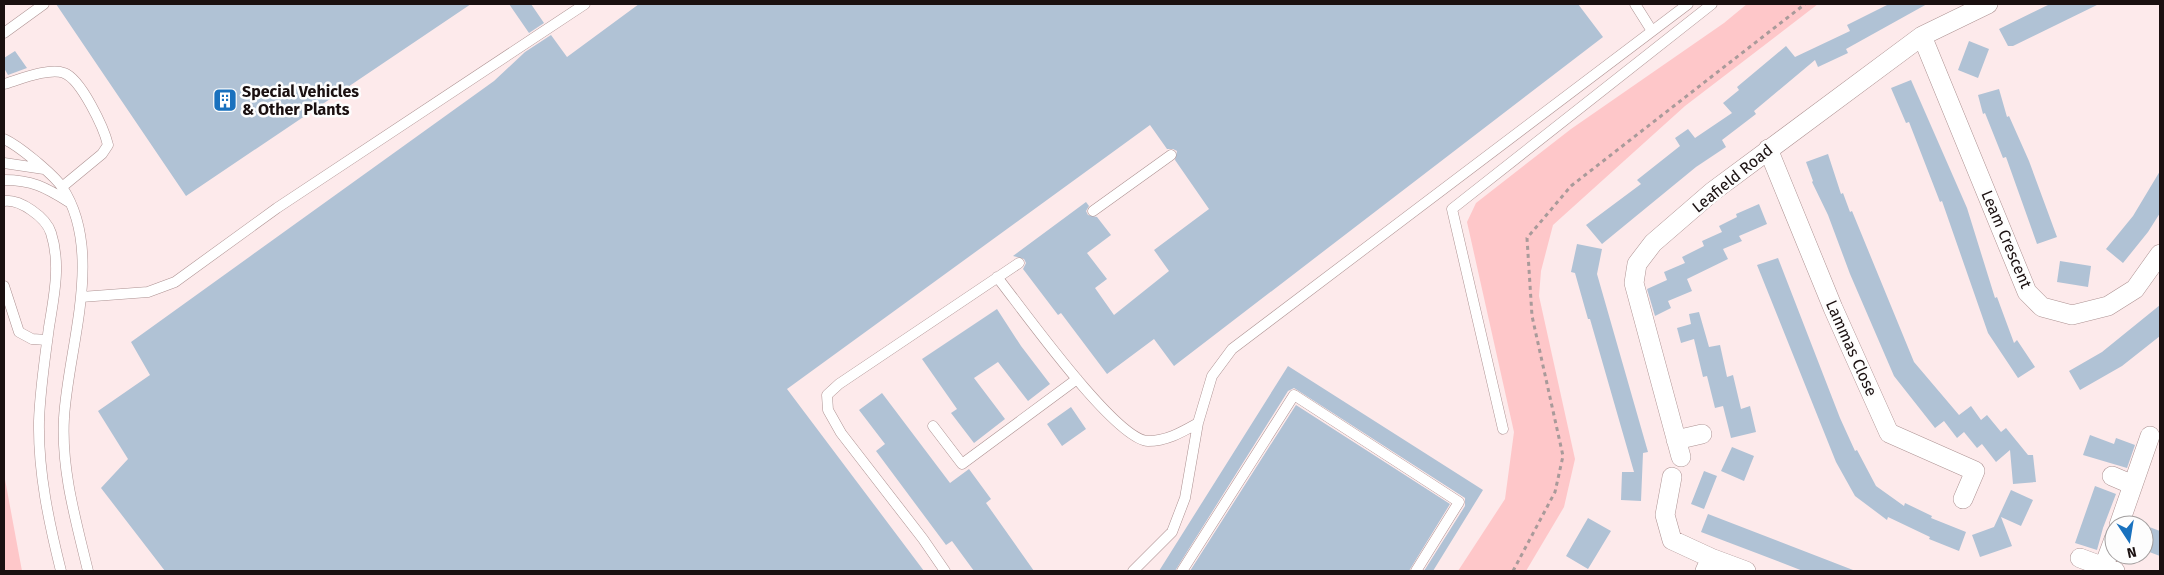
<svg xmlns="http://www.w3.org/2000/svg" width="2164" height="575" font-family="'Fira Sans',sans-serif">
	<rect width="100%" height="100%" fill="#fdeaeb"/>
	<path fill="#fec7c9" d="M1747,4H1818L1685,106L1553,225L1541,271L1539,296L1575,459L1564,507L1526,571H1458L1505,499L1514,432L1467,222L1476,203L1571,129L1724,23Z
		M4,474L22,571H4Z"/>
	<path fill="#b0c2d5" d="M56,4H471L186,196Z
		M509,4H531L544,23L529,33Z
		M639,4H1578L1603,37L1174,366L1154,339L1107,374L1061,313L1058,315L1023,269L1026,263L1024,259L1013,256L1086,202L1089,206L1086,211L1088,215L1097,217L1111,235L1087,253L1107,279L1095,288L1114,315L1169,271L1154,250L1209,209L1175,160L1177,151L1173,149H1167L1150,125L787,389L924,571H165L101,488L128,459L98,411L150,375L131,342L494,81L525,52L551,35L567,57Z
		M1889,4H1927L1846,49L1848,53L1818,67L1815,60L1754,111L1756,114L1722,140L1726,147L1696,167L1602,244L1586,225L1641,184L1637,180L1680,146L1675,138L1688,129L1695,138L1732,113L1723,103L1739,90L1737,87L1786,46L1795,57L1850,31L1847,25Z
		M2050,4H2099L2013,46H2008L1999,29Z
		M1969,41L1989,49L1978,78L1958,70Z
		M15,51L27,68L8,75L4,68V58Z
		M1911,80L1967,208L1995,298L1997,297L2014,343L2017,340L2035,367L2018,378L1988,333L1942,201L1940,202L1909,122L1906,123L1891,88Z
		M1999,89L2007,117L2009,116L2029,161L2057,237L2037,244L2006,157L2003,158L1985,113L1983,114L1978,95Z
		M1828,154L1841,194L1843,193L1850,212L1852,211L1914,362L1959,415L1971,406L1981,420L1987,415L2001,432L2006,428L2028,455H2033L2036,482L2013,484L2010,450L1996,462L1982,444L1977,448L1964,432L1957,438L1944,421L1935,428L1894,376L1850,274L1828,215L1812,182L1813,181L1806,162Z
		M2160,171V213L2148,232L2123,263L2106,249L2133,216Z
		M1759,204L1767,224L1739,236L1742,241L1723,249L1728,259L1687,279L1692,291L1668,301L1671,308L1655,316L1647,289L1667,280L1664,272L1685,263L1682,257L1704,246L1702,241L1722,232L1719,226L1737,217L1736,214Z
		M1577,244L1602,249L1597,274L1648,452L1643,453L1641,501L1621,500L1622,472H1634L1590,319H1588L1575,273L1571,272Z
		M1778,258L1840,418L1855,451L1857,450L1876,486L1904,506L1905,503L1932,516L1931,518L1966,532L1959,551L1929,539L1930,537L1888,517L1887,520L1855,496L1836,462L1757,265Z
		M2060,261L2091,266L2088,287L2057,282Z
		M2160,305V336L2122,366L2080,390L2069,371L2102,352Z
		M997,309L1021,346L1050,384L1028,401L998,362L974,378L1005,419L974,443L951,413L957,409L922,359Z
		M1699,312L1709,347L1720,345L1727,377L1733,375L1741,409L1750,406L1756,432L1731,438L1723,406L1715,408L1707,376L1703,377L1694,339L1681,343L1677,328L1691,324L1689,314Z
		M1288,366L1483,490L1433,571H1424L1465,506V498L1294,388L1288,391L1175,571H1159Z
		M882,393L950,483L969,469L991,499L986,503L1034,571H974L952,541L946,545L876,451L885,444L859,410Z
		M1296,405L1450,504L1409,571H1190Z
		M1071,407L1086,429L1062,446L1047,424Z
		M2090,435L2114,444L2116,438L2135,445L2127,468L2083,455Z
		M1732,447L1754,456L1744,481L1721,471Z
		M1704,471L1717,476L1704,509L1691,504Z
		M2095,486L2116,494L2103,528L2097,550L2075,543Z
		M2011,490L2033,500L2021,526L2001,517L2012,546L1980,557L1972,535L1994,527Z
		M1708,514L1853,570V571H1803L1759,554L1701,532Z
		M1588,518L1611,531L1588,569L1566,556Z
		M2144,525L2160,531V556L2144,550Z"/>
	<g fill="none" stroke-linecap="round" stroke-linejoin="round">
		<g stroke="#ad9292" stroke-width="11">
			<path id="service" d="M1635,4L1652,31
				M4,33L44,4
				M4,84C18,80 50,67 64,73C81,79 104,128 108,145L102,154L62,187
				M4,139C17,145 27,154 38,163C46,170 56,178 62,187C105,252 68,347 64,418C61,470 76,521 88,571
				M4,163L44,169
				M4,180C32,180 45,187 69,202
				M4,201C20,199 46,217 51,233C61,264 54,296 49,327C45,358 40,390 39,421C38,472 49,523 61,571
				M1093,211L1171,155
				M997,277C1021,307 1115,440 1148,441C1167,441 1182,432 1198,423
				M4,286L19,332L32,339L47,340
				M81,297L148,292L175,282L277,208L585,4
				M933,426L962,464L1077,379
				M1503,429L1452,209L1712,4
				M945,571L923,539L841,433L828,410L827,395L839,384L1019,263
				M1133,571L1172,532L1185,498L1198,423L1212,376L1232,349L1688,4
				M1182,571L1294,395L1459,502L1416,571"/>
		</g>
		<g stroke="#ad9292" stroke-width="20">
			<path id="minor" d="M1922,36L2027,292L2042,307L2072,315L2108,306L2135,289L2160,254
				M1768,149L1833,308L1889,433L1975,471L1963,499
				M1676,440L1702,434
				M1681,457L1634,283L1637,264L1653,243L1712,192L1922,36L1988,4
				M2112,476L2133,485
				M1672,477L1665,515L1672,540L1711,558L1705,571
				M2119,525L2150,436
				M1711,558L1746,571
				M2080,558L2115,571
				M2104,566L2114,539"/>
		</g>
		<path stroke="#a99a9a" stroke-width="3" stroke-dasharray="4 4" stroke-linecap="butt" d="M1513,571L1555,492L1563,456L1532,316L1527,238L1571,186L1805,4"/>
		<use href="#service" stroke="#fff" stroke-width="10"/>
		<use href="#minor" stroke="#fff" stroke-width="19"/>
	</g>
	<defs>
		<g id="building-square" transform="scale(1.25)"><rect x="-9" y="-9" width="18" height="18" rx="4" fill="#1971be" stroke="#fdfdfd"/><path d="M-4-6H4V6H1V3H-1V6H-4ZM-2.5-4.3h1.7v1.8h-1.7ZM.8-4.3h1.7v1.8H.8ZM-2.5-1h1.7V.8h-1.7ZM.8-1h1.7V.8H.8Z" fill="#fff"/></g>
	</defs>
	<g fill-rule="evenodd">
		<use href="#building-square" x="225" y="100"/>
	</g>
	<g text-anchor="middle" stroke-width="5" stroke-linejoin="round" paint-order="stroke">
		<g font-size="16" font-weight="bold" fill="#1a1010" stroke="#fdfdfd" text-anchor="start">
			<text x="242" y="97">Special Vehicles<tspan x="242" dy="18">&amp; Other Plants</tspan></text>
		</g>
		<g font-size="16" fill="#1a1010" stroke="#fdfdfd">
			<text transform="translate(1732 178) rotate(-39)" y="6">Leafield Road</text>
			<text transform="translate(2007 239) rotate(67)" y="6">Leam Crescent</text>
			<text transform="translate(1852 348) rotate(66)" y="6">Lammas Close</text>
		</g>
	</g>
	<rect width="2164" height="575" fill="none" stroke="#1a1010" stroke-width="10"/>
	<g transform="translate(2129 540) rotate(168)"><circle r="24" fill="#fdfdfd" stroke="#a29e9e"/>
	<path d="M0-4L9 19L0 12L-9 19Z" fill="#1971be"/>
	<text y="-8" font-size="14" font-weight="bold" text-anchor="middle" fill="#1a1010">N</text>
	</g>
</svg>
